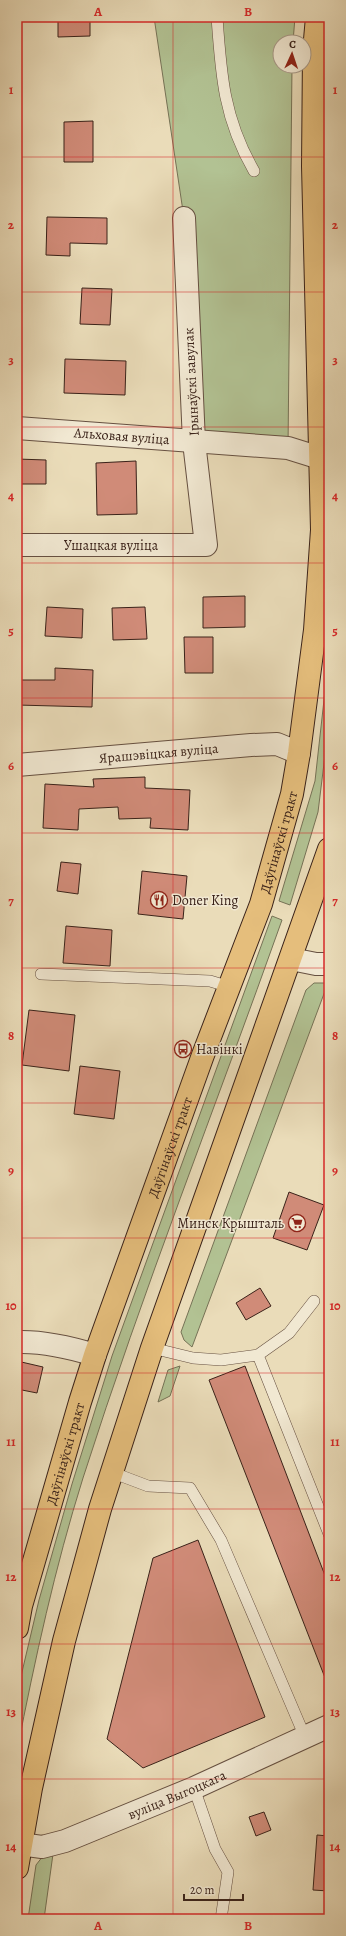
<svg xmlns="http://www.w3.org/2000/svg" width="346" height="1936" font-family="Alegreya,serif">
	<rect width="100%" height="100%" fill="#eadcb9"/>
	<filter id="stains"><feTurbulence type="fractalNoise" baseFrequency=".005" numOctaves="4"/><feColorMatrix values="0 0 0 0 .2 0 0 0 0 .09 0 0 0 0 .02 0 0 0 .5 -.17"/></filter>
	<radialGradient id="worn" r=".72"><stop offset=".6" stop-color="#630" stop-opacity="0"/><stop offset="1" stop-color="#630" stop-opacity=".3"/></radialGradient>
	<path fill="#b2c293" stroke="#767256" d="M154,17H295L293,42H280V66H292L288,448L194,442L184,218Z
		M329,655V723L318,812L290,905L279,901L315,781Z
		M272,916L282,920C216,1106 143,1290 83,1478C55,1567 35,1659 17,1751V1697L22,1672L39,1600L72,1484L112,1356Z
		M314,983H328L192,1347L184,1340L181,1332L306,990Z
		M180,1366L170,1396L158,1402L168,1370Z
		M53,1854L44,1919H28L36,1865L43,1856Z"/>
	<path fill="#d08b78" stroke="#3a2219" d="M58,17H90V36L58,37Z
		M93,121V162H64V122Z
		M47,217L107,218V244L70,243V256L46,255Z
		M82,288L112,289L110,325L80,324Z
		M65,359L126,361L125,395L64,393Z
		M17,459L46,460V484H17Z
		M136,461L137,514L97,515L96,463Z
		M245,596V627L203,628V597Z
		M47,607L83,609L82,638L45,636Z
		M145,607L147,639L113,640L112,608Z
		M184,637H213V673H185Z
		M55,668L93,670L92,707L17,705V680H55Z
		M145,777V788L190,790L188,830L150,828L151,818L119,819L118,807L79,809L78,830L43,828L45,784L94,787L93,779Z
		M61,862L81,864L78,894L57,891Z
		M142,871L187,876L183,919L138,914Z
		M66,926L112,930L110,966L63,963Z
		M29,1010L75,1015L69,1071L22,1065Z
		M80,1066L120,1071L114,1119L74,1114Z
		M289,1192L324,1205L307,1250L273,1238Z
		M260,1288L271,1306L246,1320L236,1303Z
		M17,1361L43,1367L37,1393L17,1389Z
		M245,1366L329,1586V1688L209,1380Z
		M198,1540L265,1717L143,1768L107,1739L153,1558Z
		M264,1812L271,1830L256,1836L249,1817Z
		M317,1835L329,1836V1891L313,1890Z"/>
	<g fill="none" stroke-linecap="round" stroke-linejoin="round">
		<g stroke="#665041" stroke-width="12">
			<path id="lane" d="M217,17C221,76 224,119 254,171
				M41,974L210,981L230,987
				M152,1348L193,1358L221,1360L258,1355L289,1333L314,1301
				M258,1355L329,1534
				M111,1472L148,1486L190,1488L221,1540L305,1737
				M194,1788L215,1849L228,1872L221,1919"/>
		</g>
		<g stroke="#665041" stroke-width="24">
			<g id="street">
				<path id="s1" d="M17,428L288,448L320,458"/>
				<path id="s2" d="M17,545H206L194,442L184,218"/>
				<path id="s3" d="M17,765L251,745L277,744L299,753"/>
				<path d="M291,959L316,964H329"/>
				<path d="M17,1342C44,1341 69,1347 95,1355"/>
				<path id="s4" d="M20,1844L42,1847L65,1841L194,1788L329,1726"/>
			</g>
		</g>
		<g stroke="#3a2219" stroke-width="24">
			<g id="primary">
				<path id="s5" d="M17,1628L21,1606L80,1402L95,1355L203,1055L261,904L292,794L299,753L315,630L322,530L313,166L314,51L317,17"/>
				<path d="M17,1868L31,1788L64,1641L100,1509L152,1348L329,849"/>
			</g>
		</g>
		<use href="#lane" stroke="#f1e8d2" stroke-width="11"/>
		<use href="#street" stroke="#f1e8d2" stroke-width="22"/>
		<use href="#primary" stroke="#e5be7c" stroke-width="22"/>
	</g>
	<path fill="none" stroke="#d62828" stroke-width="1" stroke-opacity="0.55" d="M173,17V1919M17,157H329M17,292H329M17,427H329M17,563H329M17,698H329M17,833H329M17,968H329M17,1103H329M17,1238H329M17,1373H329M17,1509H329M17,1644H329M17,1779H329"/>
	<defs>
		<g id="restaurant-ring" transform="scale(0.9)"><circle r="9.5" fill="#f1e8d2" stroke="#8f2418" stroke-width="1.5"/><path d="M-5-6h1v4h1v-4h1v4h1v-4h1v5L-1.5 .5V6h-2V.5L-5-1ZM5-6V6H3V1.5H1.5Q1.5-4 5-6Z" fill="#8f2418"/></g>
		<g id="bus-ring" transform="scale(0.9)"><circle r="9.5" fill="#f1e8d2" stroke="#8f2418" stroke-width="1.5"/><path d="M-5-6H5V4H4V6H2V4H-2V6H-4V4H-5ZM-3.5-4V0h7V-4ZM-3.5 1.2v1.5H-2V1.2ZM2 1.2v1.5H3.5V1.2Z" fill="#8f2418"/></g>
		<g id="supermarket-ring" transform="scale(0.9)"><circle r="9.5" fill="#f1e8d2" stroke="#8f2418" stroke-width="1.5"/><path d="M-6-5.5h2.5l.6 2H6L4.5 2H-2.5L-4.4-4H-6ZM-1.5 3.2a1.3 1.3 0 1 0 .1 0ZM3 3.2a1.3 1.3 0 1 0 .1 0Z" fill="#8f2418"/></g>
	</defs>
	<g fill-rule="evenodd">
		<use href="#restaurant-ring" x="159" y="900"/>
		<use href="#bus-ring" x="183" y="1049"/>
		<use href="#supermarket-ring" x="297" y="1223"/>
	</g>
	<g text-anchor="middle" stroke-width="3" stroke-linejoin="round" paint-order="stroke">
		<g font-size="14" fill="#3a2219" stroke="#f1e8d2">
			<text transform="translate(191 382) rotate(-93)" y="5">Ірынаўскі завулак</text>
			<text dy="5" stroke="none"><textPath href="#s1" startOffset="105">Альховая вуліца</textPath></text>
			<text dy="5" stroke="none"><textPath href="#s2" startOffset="94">Ушацкая вуліца</textPath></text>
			<text dy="5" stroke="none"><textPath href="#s3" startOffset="142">Ярашэвіцкая вуліца</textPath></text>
			<text dy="5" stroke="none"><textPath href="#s5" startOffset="829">Даўгінаўскі тракт</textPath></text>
			<text dy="5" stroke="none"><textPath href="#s5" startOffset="505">Даўгінаўскі тракт</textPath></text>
			<text dy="5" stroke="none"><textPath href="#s5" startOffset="181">Даўгінаўскі тракт</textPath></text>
			<text dy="5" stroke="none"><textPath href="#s4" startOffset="167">вуліца Выгоцкага</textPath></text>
		</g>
		<g font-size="14" fill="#3a2219" stroke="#f1e8d2" text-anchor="start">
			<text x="172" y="905">Doner King</text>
			<text x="196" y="1054">Навінкі</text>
			<text x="284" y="1228" text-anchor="end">Минск Крышталь</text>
		</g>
	</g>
	<rect width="346" height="1936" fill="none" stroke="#eadcb9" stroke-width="44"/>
	<g transform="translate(292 54) rotate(3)"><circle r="19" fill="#f1e8d2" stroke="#a89988"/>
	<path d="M0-3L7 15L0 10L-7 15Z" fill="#8f2418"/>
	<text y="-6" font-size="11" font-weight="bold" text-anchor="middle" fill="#3a2219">С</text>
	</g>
	<path d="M184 1894v6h59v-6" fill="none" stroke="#3a2219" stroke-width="2"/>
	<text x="190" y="1894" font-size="12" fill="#3a2219" stroke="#f1e8d2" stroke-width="3" paint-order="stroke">20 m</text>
	<rect x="22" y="22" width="302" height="1892" fill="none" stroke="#d62828" stroke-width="1.5"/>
	<g font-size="13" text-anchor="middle" font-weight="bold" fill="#d62828">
		<text x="98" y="16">A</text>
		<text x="248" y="16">B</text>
		<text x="11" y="94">1</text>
		<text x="335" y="94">1</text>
		<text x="11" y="229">2</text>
		<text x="335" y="229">2</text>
		<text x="11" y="364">3</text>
		<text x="335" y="364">3</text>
		<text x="11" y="500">4</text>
		<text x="335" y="500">4</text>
		<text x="11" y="635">5</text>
		<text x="335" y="635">5</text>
		<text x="11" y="770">6</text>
		<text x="335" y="770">6</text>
		<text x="11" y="905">7</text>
		<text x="335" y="905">7</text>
		<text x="11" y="1040">8</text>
		<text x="335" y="1040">8</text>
		<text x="11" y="1175">9</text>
		<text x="335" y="1175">9</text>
		<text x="11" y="1310">10</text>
		<text x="335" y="1310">10</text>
		<text x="11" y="1446">11</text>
		<text x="335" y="1446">11</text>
		<text x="11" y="1581">12</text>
		<text x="335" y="1581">12</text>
		<text x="11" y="1716">13</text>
		<text x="335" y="1716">13</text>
		<text x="11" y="1851">14</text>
		<text x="335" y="1851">14</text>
		<text x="98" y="1930">A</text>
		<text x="248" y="1930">B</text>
	</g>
	<rect width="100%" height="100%" filter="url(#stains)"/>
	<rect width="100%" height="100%" fill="url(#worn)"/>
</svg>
